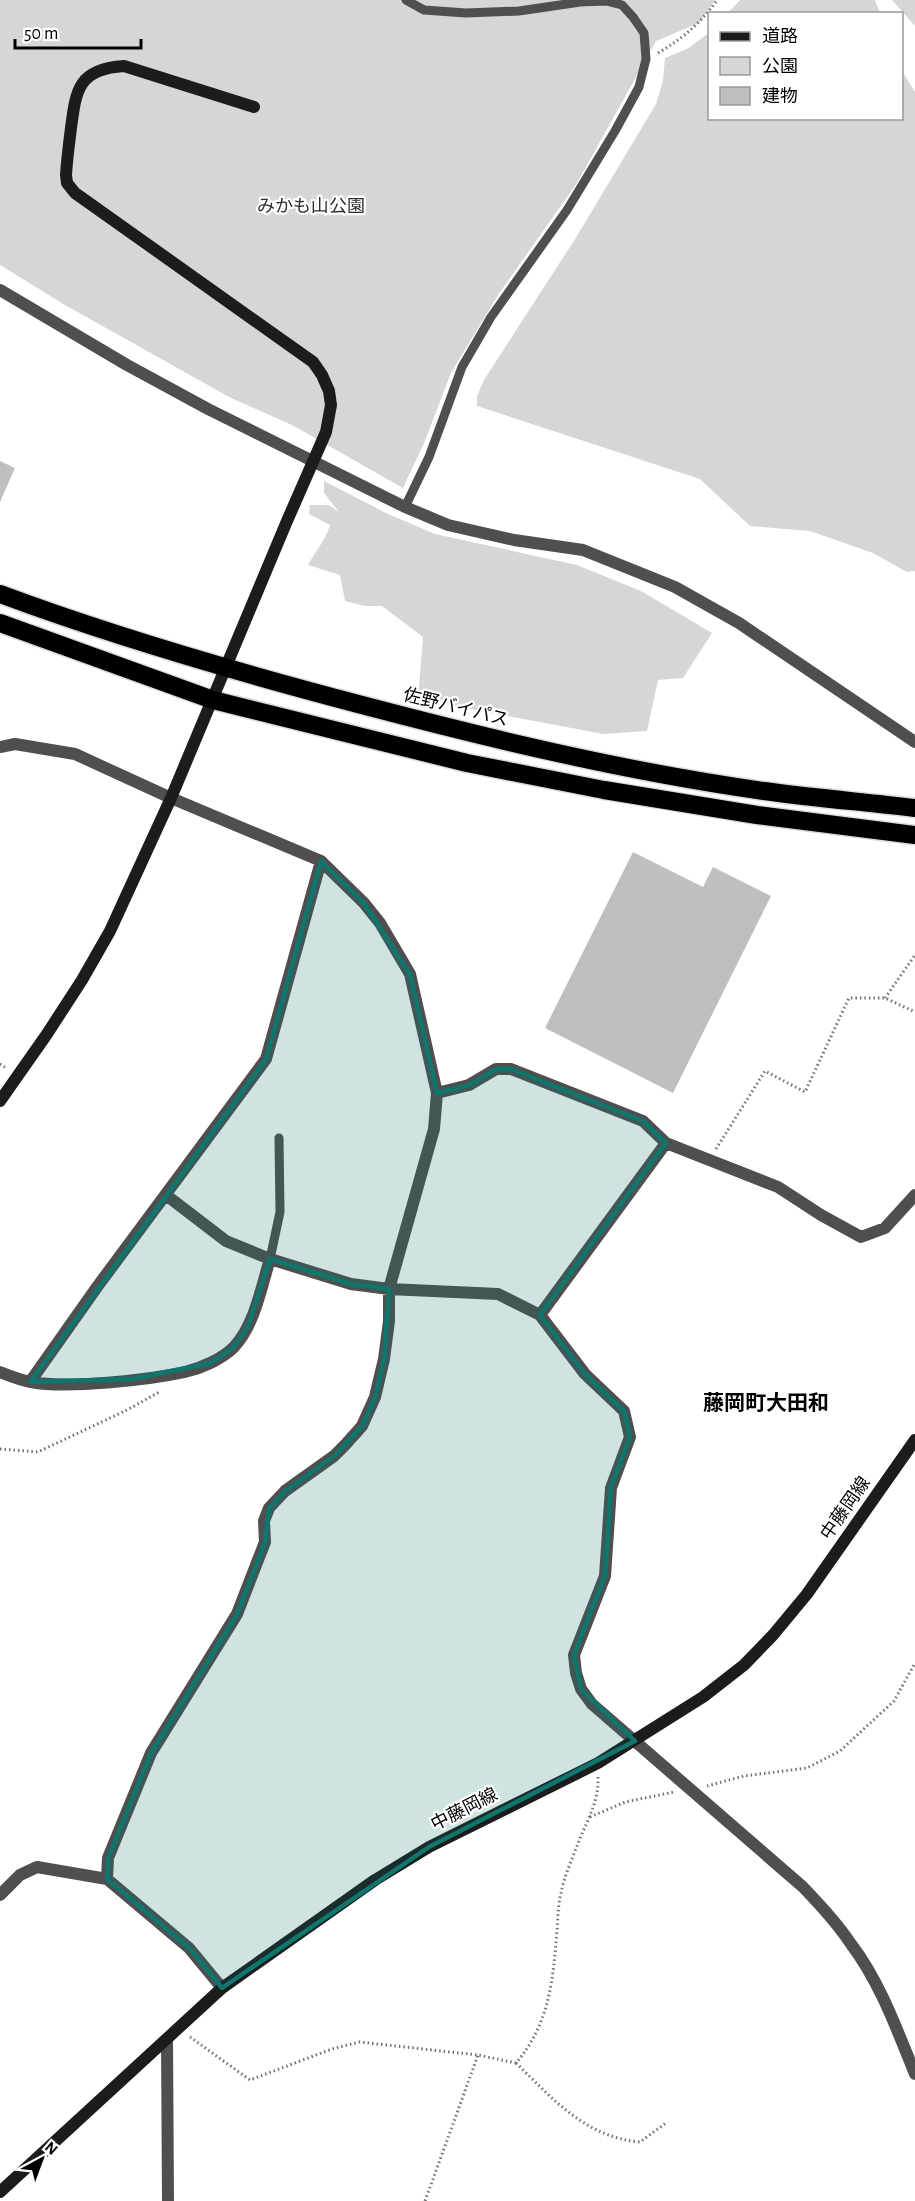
<svg xmlns="http://www.w3.org/2000/svg" width="915" height="2201" font-family="'Alegreya Sans','Noto Sans JP',sans-serif">
	<rect width="100%" height="100%" fill="#fff"/>
	<path fill="#d6d6d6" d="M0,0H715L699,23L656,41L577,183L498,295L451,373L424,443L403,488L292,425L231,398L65,305L0,265Z
		M740,0H875L880,13H728Z
		M892,0H915V26Z
		M709,33L710,118H902V71L915,92V571L907,572L873,553L810,531L750,526L700,479L477,406V396L484,380L577,236L656,104L663,81L665,58L687,49Z
		M324,481L388,514L435,534L577,565L641,591L712,633L683,678L658,680L647,731L603,734L418,699L423,637L382,606H365L345,601L340,575L308,565C315,552 326,539 330,525L309,514L310,505H328L339,512L324,493Z"/>
	<path fill="#bfbfbf" d="M0,461L15,468L0,502Z
		M633,852L703,887L713,867L771,896L673,1093L545,1028Z"/>
	<g fill="none" stroke-linecap="round" stroke-linejoin="round">
		<g stroke="#dbdbdb" stroke-width="21">
			<path id="highway" d="M0,594C118,638 240,673 362,705C495,740 628,772 764,791C814,798 865,802 915,808
				M0,623L213,700L467,763L604,790L757,815L915,835"/>
		</g>
		<path stroke="#717171" stroke-width="3" stroke-dasharray="1.5 3" stroke-linecap="butt" d="M658,53C682,39 701,23 717,0
			M885,998L915,955
			M0,1064L6,1068
			M716,1149L765,1071L805,1092L849,998H885L915,1012
			M0,1449L38,1452L127,1410L161,1391
			M707,1786L744,1776L807,1768L840,1751L894,1701L915,1663
			M590,1817L625,1802L674,1792
			M190,2037L250,2080L332,2049L359,2042L478,2055L516,2063C550,2023 553,1980 557,1930C558,1918 558,1905 561,1893C564,1878 571,1861 577,1846C586,1822 599,1803 598,1777
			M516,2063C553,2099 585,2137 640,2142L666,2123
			M425,2201L478,2055"/>
		<path stroke="#4f4f4f" stroke-width="9" d="M405,507L429,457L462,367L491,317L567,210L615,131L639,87L646,59L644,33L633,17L622,5L606,1L580,2L519,11L466,13L424,10L406,0
			M270,1259L280,1212L279,1138"/>
		<path stroke="#4f4f4f" stroke-width="12" d="M0,290L127,365L208,409L405,507L448,525L514,540L583,550L675,587L739,623L915,742
			M0,747L15,744L75,754L171,798L321,861L364,903L380,923L410,974L437,1093L434,1129L389,1289V1321L384,1359L375,1397L362,1426L345,1445L334,1456L285,1491L269,1508L264,1521L265,1542L237,1614L151,1753L108,1858L107,1879
			M437,1093L469,1085L496,1069H511L643,1121L666,1143L778,1187L821,1215L861,1237L885,1228L915,1195
			M166,1195L226,1241L270,1259
			M540,1315L666,1143
			M0,1372C10,1376 20,1380 31,1382C67,1389 148,1380 185,1372C202,1368 222,1359 234,1347C255,1324 261,1288 270,1259L351,1284L389,1289L498,1294L540,1315L585,1374L624,1411L630,1437L611,1488L605,1576L574,1655L576,1673L581,1689L592,1704L803,1887C820,1905 837,1923 851,1944C880,1982 897,2030 915,2074
			M30,1382L97,1287L266,1059L321,861
			M0,1895L20,1875L37,1867L107,1879L189,1948L222,1988
			M167,2039L168,2201"/>
		<path stroke="#1c1c1c" stroke-width="12" d="M0,1101L47,1034L82,980L110,931L171,798L287,521L326,432L331,405L329,391L322,375L313,362L75,193L67,183L66,175C67,159 69,144 71,128C76,90 78,69 124,66L254,107
			M0,2192L222,1988L375,1880L429,1847L598,1763L703,1697L744,1665L773,1635L807,1594L915,1440"/>
		<use href="#highway" stroke="#000" stroke-width="18"/>
	</g>
	<path fill="#0f766e" fill-opacity="0.2" stroke="#0f766e" stroke-width="4.5" stroke-linejoin="round" d="M321,861L364,903L410,974L437,1093L469,1085L496,1069H511L643,1121L666,1143L540,1315L585,1374L624,1411L630,1437L611,1488L605,1576L574,1655L581,1689L635,1741L429,1847L222,1988L189,1948L107,1879L108,1858L151,1753L237,1614L265,1542L269,1508L285,1491L334,1456L362,1426L375,1397L384,1359L389,1289L351,1284L270,1259L248,1327L233,1348L211,1363L132,1379L30,1382L266,1059Z"/>
	<g text-anchor="middle" stroke-width="4.5" stroke-linejoin="round" paint-order="stroke">
		<g font-size="18" fill="#2d2d2d" stroke="#fff">
			<text x="311" y="212">みかも山公園</text>
		</g>
		<g font-size="18" fill="#000" stroke="#fff">
			<text transform="translate(456 707) rotate(14)" y="6">佐野バイパス</text>
			<text transform="translate(845 1508) rotate(-55)" y="6">中藤岡線</text>
			<text transform="translate(464 1809) rotate(-27)" y="6">中藤岡線</text>
		</g>
		<g font-size="21" font-weight="bold" fill="#000" stroke="#fff">
			<text x="766" y="1410">藤岡町大田和</text>
		</g>
	</g>
	<rect x="708" y="12" width="195" height="108" fill="#ffffff" stroke="#999999" stroke-width="1.5"/>
	<rect x="720" y="32" width="30" height="9" fill="#1c1c1c" stroke="#999999" stroke-width="1.5"/>
	<text x="762" y="42" font-size="18" fill="#000000">道路</text>
	<rect x="720" y="57" width="30" height="18" fill="#d6d6d6" stroke="#999999" stroke-width="1.5"/>
	<text x="762" y="72" font-size="18" fill="#000000">公園</text>
	<rect x="720" y="87" width="30" height="18" fill="#bfbfbf" stroke="#999999" stroke-width="1.5"/>
	<text x="762" y="102" font-size="18" fill="#000000">建物</text>
	<g transform="translate(42 2159) rotate(41)" stroke="#ffffff" stroke-width="4.5" paint-order="stroke">
	<path d="M0-4.5L10 22L0 15L-10 22Z" fill="#000000"/>
	<text y="-9" font-size="16" font-weight="bold" text-anchor="middle" fill="#000000">N</text>
	</g>
	<path d="M15 39v9h126v-9" fill="none" stroke="#000000" stroke-width="3"/>
	<text x="24" y="39" font-size="18" fill="#000000" stroke="#ffffff" stroke-width="4.5" paint-order="stroke">50 m</text>
</svg>
